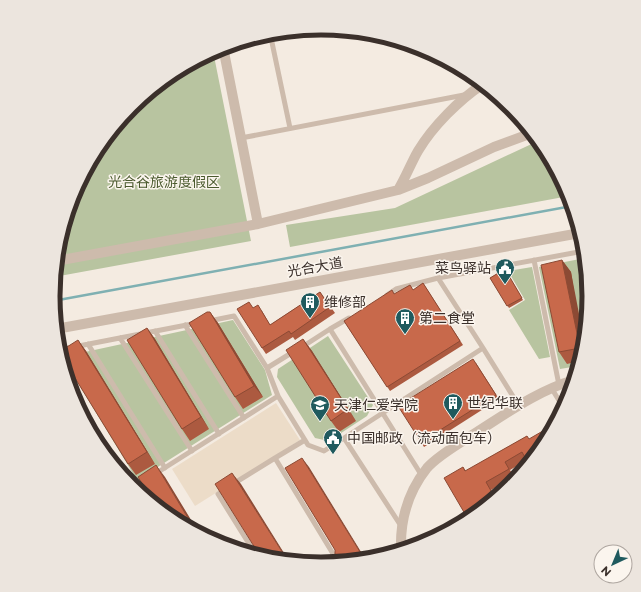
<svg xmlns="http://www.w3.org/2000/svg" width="641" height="592" font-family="Montserrat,'Noto Sans SC',sans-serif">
	<rect width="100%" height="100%" fill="#f4ebe1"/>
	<path fill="#b8c4a0" d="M213,51L251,241L54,277L58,243L73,193L98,147L131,106L172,73Z
		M538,141L543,147L569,196L290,247L286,225L395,208Z
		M585,258L588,296L583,349L578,366L560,369L539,267Z
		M532,267L550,357L539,359L509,310L525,300L508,271Z
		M233,320L265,370L272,395L137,480L62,357Z
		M328,336L373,405L367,416L329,441L315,438L277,377L278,369Z"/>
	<path fill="#ecdcc8" d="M276,403L300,440L195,506L172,469Z"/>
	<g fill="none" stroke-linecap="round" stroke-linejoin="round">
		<path stroke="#7fb0b2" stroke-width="2.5" d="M53,301L572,206"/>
		<path stroke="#cdbbac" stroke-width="5" d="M270,33L290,128
			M241,138L464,95
			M534,260L559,385
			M438,278L584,251
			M387,295L396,289L438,278L483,348
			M209,321L234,316L267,368
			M185,325L244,418
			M330,329L349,318
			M155,331L219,434
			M120,338L192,451
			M88,344L165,468
			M302,347L330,329L422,476
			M58,350L197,323
			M552,389L563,407
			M71,393L123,476
			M278,396L267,368L293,352
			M344,438L401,526
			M305,440L275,458L338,562
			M155,474L278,396L308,445L324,451L483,348L519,406
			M233,484L275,458
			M134,488L146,480
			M226,489L218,494L256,555"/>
		<path stroke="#cdbbac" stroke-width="10" d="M401,550C400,520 408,492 427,468C438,455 463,441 477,432C507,413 539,390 574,380"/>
		<path stroke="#cdbbac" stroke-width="10" d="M223,47L258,224
			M398,190C406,177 411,163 418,151C433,126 459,100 483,84
			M56,261L258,224L398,190L428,178L494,147L532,133
			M56,329L580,233"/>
	</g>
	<path fill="#ac5a40" d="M420,48H423L434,54L433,56Z
		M562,260L571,272L583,349L579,361L567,364L559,352Z
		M505,269L523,300L509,308L490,278Z
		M423,283L463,345L390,391L344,321L394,294L414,290Z
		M320,292L335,313L295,340L293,337L266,354L262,348L254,308L262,311L270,325Z
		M210,312L218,323L263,397L243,409L235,397Z
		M147,328L155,339L209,429L190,441L182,429Z
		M303,339L312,351L356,421L339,432L331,421Z
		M78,340L86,351L155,464L136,475L128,464Z
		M476,363L499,399L424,447L421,442Z
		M527,436V460L510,470L514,477L491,490L495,498L468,519L463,467L466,471Z"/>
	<path fill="#8c4a34" d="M562,260L571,272L584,340L582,351L580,348Z
		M210,312L218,323L263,397L254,386Z
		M147,328L155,339L209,429L201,417Z
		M303,339L312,351L356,421L348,409Z
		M78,340L86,351L155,464L147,452Z
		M302,458L309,467L366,560H365Z
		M156,465L165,477L199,533H197Z
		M232,473L241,484L289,561H288Z"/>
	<path fill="#c8694b" stroke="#8c4a34" d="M562,260L580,348L559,352L541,265Z
		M505,269L522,298L507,306L490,278Z
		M423,283L460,341L387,387L344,321L392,290L394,294L410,285L413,290Z
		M320,292L330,307L291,334L289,331L262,348L237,309L249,302L253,308L258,305L270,325Z
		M207,312H210L254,386L235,397L189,323Z
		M147,328L201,417L182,429L127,340Z
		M303,339L348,409L331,421L286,350Z
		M78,340L147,452L128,464L59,352Z
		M473,359L496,395L421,442L398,406Z
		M548,428L550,432L543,445L528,463L522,452L505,462L509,469L486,482L495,498L468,519L444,478L463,467L465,471L527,436L529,439Z
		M302,458L365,560L340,562L335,554V550L285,468Z
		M156,465L197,533L171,519L156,506L138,477Z
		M232,473L288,561L268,559L260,556L215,484Z"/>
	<defs>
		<g id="civic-pin" transform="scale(1)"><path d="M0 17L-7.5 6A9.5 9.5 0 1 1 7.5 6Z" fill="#1f5a5e" stroke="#fbf5ee"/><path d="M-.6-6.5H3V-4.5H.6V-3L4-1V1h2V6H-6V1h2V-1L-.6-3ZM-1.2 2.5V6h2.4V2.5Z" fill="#fff"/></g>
		<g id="building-pin" transform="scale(1)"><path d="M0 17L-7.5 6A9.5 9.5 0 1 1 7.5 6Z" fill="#1f5a5e" stroke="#fbf5ee"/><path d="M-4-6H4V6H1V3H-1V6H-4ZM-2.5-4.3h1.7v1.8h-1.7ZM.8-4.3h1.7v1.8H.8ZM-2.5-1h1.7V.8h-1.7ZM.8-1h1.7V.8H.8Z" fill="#fff"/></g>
		<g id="university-pin" transform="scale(1)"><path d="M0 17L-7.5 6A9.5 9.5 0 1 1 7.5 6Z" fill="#1f5a5e" stroke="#fbf5ee"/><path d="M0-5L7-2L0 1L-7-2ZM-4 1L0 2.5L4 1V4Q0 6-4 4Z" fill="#fff"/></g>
	</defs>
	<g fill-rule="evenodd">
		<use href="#civic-pin" x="505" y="268"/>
		<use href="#building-pin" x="310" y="302"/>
		<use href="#building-pin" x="405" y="318"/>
		<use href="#building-pin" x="453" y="403"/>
		<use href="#university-pin" x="320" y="405"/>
		<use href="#civic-pin" x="333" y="438"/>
	</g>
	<g text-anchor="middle" stroke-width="3" stroke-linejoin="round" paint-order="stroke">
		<g font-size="14" fill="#4a5a2e" stroke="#fbf5ee">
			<text x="164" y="187">光合谷旅游度假区</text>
		</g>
		<g font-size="14" fill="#3b302b" stroke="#fbf5ee">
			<text transform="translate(315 267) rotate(-10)" y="5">光合大道</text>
		</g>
		<g font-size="14" fill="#3b302b" stroke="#fbf5ee" text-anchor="start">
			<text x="491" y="273" text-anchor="end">菜鸟驿站</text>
			<text x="324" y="307">维修部</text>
			<text x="419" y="323">第二食堂</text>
			<text x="467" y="408">世纪华联</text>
			<text x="334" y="410">天津仁爱学院</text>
			<text x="347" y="443">中国邮政（流动面包车）</text>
		</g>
	</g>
	<path d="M0 0H641V592H0ZM60 296a261 261 0 1 1 522 0a261 261 0 1 1-522 0Z" fill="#ece5de" fill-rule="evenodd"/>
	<path fill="none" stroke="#3b302b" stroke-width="5" d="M60 296a261 261 0 1 1 522 0a261 261 0 1 1-522 0Z"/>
	<g transform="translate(613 564) rotate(224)"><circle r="19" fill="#fbf5ee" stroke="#aea6a0"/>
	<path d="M0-3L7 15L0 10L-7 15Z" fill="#1f5a5e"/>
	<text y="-6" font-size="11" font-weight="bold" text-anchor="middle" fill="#3b302b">N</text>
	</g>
</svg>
